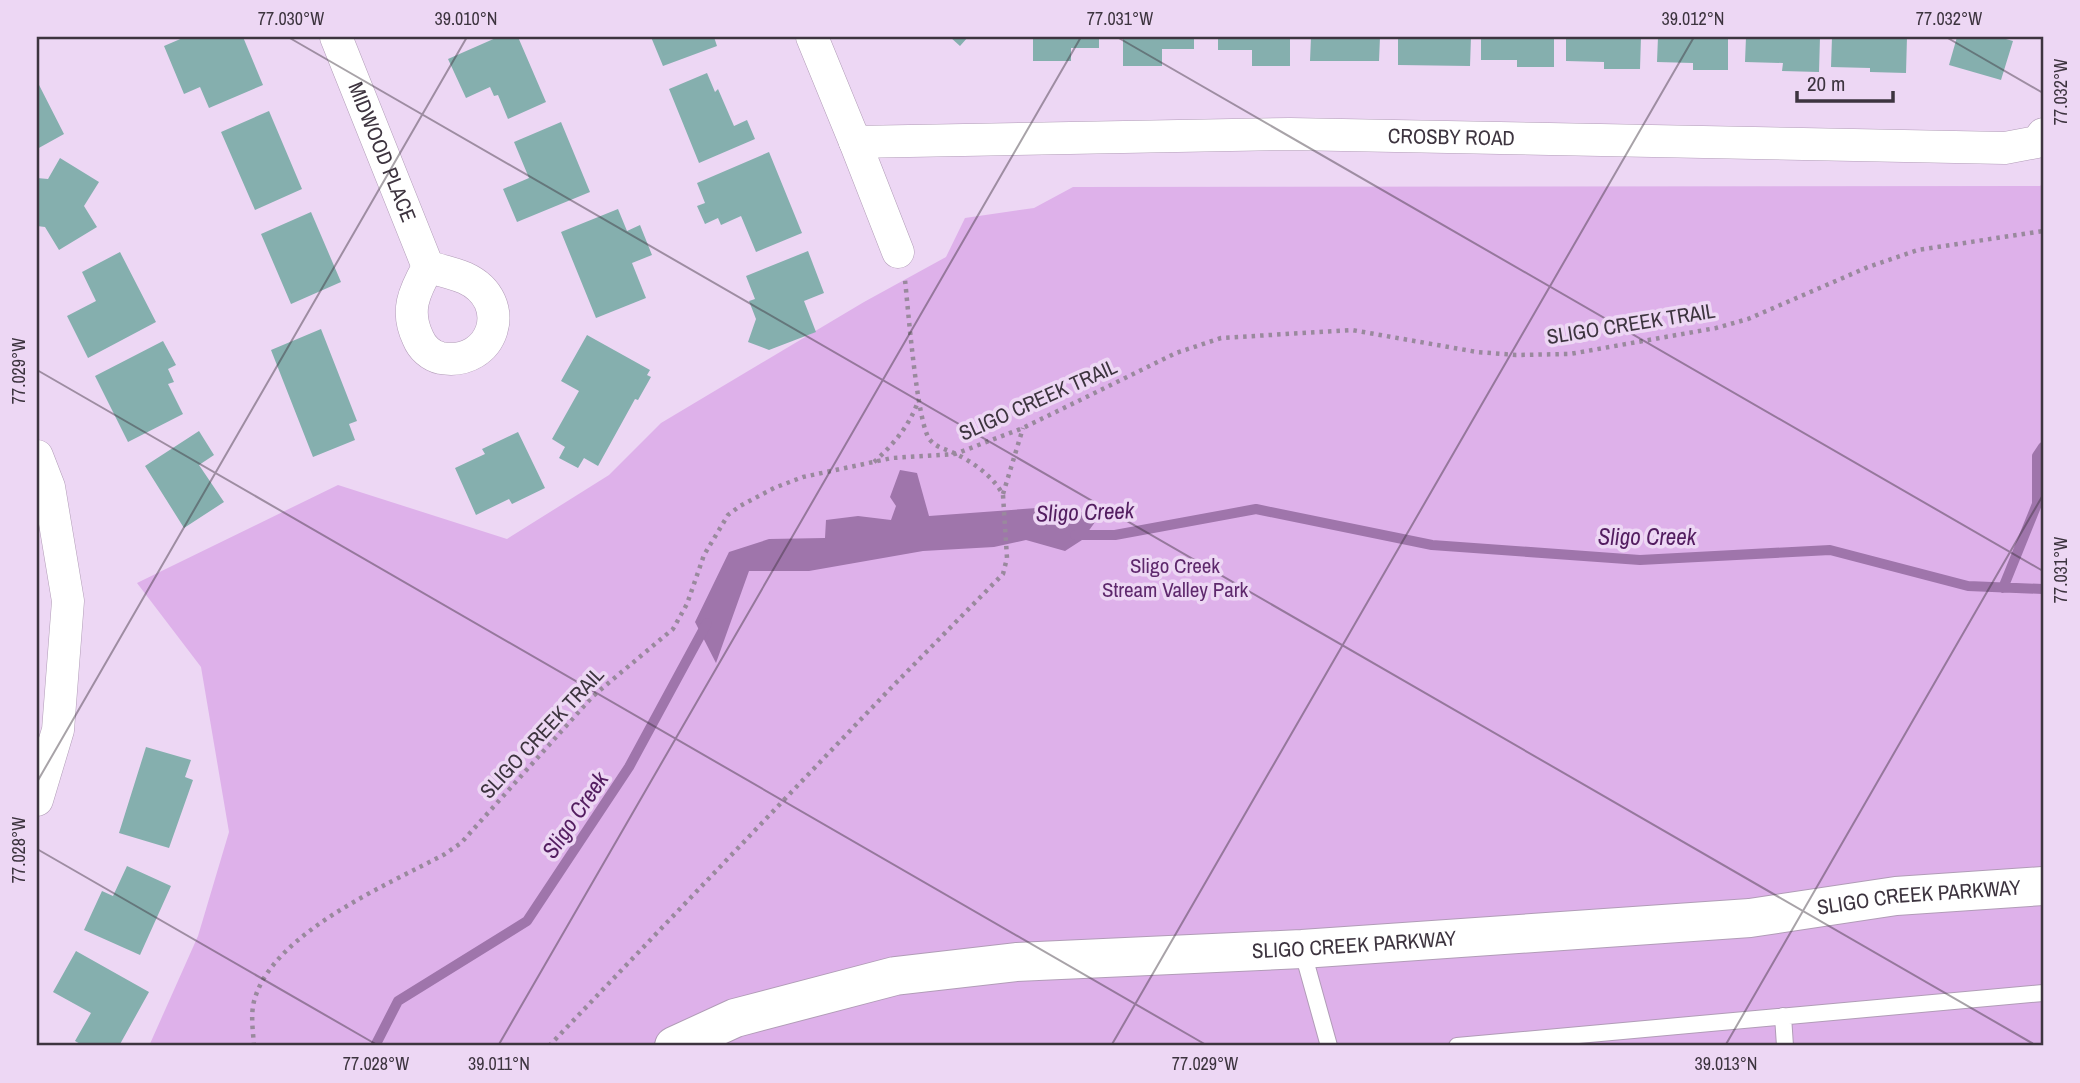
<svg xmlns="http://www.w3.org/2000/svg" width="2080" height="1083" font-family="'Archivo Narrow',sans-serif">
	<rect width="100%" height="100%" fill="#edd7f4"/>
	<path fill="#deb1ea" d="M2043,183V1046H149L198,936L229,832L201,667L137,583L338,485L507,539L609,475L661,423L864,302L946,257L965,218L1034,208L1073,187L2040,186Z"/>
	<path fill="#9f75ab" d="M900,470L917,473L929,516L1064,506L1098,518L1082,540L1065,551L1026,540L994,547L923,551L809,571H749L716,663L695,622L729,552L769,539L825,538L826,520L858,516L891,520L896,506L890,497Z"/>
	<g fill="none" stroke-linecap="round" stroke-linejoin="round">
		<path stroke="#9f75ab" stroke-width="10" d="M1075,535H1115L1256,509L1432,545L1640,560L1830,550L1968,586L2043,589
			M2003,588L2037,504V456L2043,447
			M375,1046L398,1001L527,921L629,767L707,623"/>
	</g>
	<path fill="#85afae" d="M185,37H243L263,85L209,108L200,87L184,94L164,46Z
		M498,37H518L546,102L508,119L498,95L494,96L490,87L466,98L448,59Z
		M651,37H714L717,46L663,66Z
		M950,37H968L960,46Z
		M1033,37H1099V48H1071V61H1033Z
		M1123,37H1194V49H1162V66H1123Z
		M1218,37H1290V66H1252V50H1218Z
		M1311,37H1380L1379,61H1310Z
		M1398,37H1471L1470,66L1398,65Z
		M1481,37H1554V67H1517V60H1481Z
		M1566,37H1641L1640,69H1604V62L1566,61Z
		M1658,37H1728V70H1693V63L1657,62Z
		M1746,37H1820L1819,72L1782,71L1783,63L1745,62Z
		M1832,37H1907L1906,73L1870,72V68L1831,67Z
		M1957,37H2006V39L2013,41L2001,80L1949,65Z
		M707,73L715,92L718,89L734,126L747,120L755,139L699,163L669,89Z
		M37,81L64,134L37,149Z
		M269,111L302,189L255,210L221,132Z
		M561,122L590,192L517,222L503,189L529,178L514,142Z
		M769,152L802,233L756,252L741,216L721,225L718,218L705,224L697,206L705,203L697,183Z
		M60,158L99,182L84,206L97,227L59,250L45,227L37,226V178L48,179Z
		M618,209L627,231L640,225L652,255L632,263L646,298L596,318L561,232Z
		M311,212L341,282L291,304L261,234Z
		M808,251L824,293L804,301L816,332L769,350L748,342L756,319L749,301L755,299L746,276Z
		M120,252L156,322L88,358L67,316L96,301L82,272Z
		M321,329L357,421L349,424L355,440L313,457L271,350Z
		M587,335L650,370L647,375L651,377L638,400L635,399L598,466L584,458L578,468L559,458L565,447L552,439L579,391L561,381Z
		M163,341L176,365L168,369L174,382L168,384L183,414L128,442L95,376Z
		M199,431L214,455L199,465L224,502L184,528L145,466Z
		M518,432L545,488L512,504L509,499L476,515L455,468L485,454L482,449Z
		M146,747L191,760L185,777L193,780L169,848L119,833Z
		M127,866L171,886L140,955L84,930L102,891L113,896Z
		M76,951L149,992L119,1046H84L75,1041L91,1013L53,992Z"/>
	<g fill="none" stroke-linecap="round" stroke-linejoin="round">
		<g stroke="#b19cb7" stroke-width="18">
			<path id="lane" d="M1302,949L1329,1046
				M1783,1016L1785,1046
				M1457,1046L2043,993"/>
		</g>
		<g stroke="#b19cb7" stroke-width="33">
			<g id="street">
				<path id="s1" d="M336,37L428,267"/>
				<path id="s2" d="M812,37L855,142L1290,134L2005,148L2037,142L2043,134"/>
				<path d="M855,142L898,252"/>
				<path d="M428,267C440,270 453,273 465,278C515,301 494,367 441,358C431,356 422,348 418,338C405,311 414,292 428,267Z"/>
				<path d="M37,456L49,487L68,601L58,730L37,800"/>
			</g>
		</g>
		<g stroke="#b19cb7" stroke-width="40">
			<g id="secondary">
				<path id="s3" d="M674,1046L735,1018L895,976L1016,962L1302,949L1750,918L1896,896L2043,886"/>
			</g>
		</g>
		<path stroke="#99899d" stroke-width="4.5" stroke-dasharray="3.5 5" stroke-linecap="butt" d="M874,462C894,444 910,425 919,399
			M1003,494L1023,428
			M254,1046C253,1030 250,1013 255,998C275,932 387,885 445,854L461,843L593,696L673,629L687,604L704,555L728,515L740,506L774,488L803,477L892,458L955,454L1023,428L1176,353L1221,338L1352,330L1477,352L1516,355L1570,354L1716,328L1748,319L1868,267L1918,250L2043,231
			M549,1046L887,692L1003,574L1007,558L1003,495C994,477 973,462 954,453C946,449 937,448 930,440C917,425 908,307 905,280"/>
		<use href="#lane" stroke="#fff" stroke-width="16"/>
		<use href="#street" stroke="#fff" stroke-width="32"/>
		<use href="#secondary" stroke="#fff" stroke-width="38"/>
	</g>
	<path fill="none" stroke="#3d343f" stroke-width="2" stroke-opacity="0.45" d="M288,37L2037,1046M1117,37L2043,571M1946,37L2043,93M37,370L1208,1046M37,782L467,37M37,849L379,1046M498,1046L1081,37M1111,1046L1694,37M1725,1046L2043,495"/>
	<g text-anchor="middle" stroke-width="7" stroke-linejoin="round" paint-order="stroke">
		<g font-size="21" fill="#3d343f" stroke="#edd7f4">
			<text dy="7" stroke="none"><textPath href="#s2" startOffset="710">CROSBY ROAD</textPath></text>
			<text dy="7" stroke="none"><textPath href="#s1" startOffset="124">MIDWOOD PLACE</textPath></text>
			<text transform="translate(1631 324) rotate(-9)" y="7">SLIGO CREEK TRAIL</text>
			<text transform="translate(1038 400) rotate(-24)" y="7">SLIGO CREEK TRAIL</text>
			<text transform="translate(542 733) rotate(-47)" y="7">SLIGO CREEK TRAIL</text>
			<text dy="7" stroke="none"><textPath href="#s3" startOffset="1260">SLIGO CREEK PARKWAY</textPath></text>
			<text dy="7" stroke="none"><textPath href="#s3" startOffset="693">SLIGO CREEK PARKWAY</textPath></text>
		</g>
		<g font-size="21" fill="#5e286c" stroke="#edd7f4">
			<text x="1175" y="573">Sligo Creek<tspan x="1175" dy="24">Stream Valley Park</tspan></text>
		</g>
		<g font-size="23" font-style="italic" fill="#531d60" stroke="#edd7f4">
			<text transform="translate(1085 512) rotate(-2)" y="8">Sligo Creek</text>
			<text x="1647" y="545">Sligo Creek</text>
			<text transform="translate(575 815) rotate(-56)" y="8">Sligo Creek</text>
		</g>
	</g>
	<rect width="2080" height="1083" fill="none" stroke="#edd7f4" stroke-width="77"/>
	<path d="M1797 91v10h96v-10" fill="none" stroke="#3d343f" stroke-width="3.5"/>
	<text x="1807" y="91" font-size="21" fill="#3d343f" stroke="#edd7f4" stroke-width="5" paint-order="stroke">20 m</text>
	<rect x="38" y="38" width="2004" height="1006" fill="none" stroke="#3d343f" stroke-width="2.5"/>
	<g font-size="18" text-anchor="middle" fill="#3d343f">
		<text x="291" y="25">77.030°W</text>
		<text x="466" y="25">39.010°N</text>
		<text x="1120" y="25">77.031°W</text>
		<text x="1693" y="25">39.012°N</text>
		<text x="1949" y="25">77.032°W</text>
		<text transform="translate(2061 92) rotate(-90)" y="6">77.032°W</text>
		<text transform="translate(19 371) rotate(-90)" y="6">77.029°W</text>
		<text transform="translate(2061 570) rotate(-90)" y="6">77.031°W</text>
		<text transform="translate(19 850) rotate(-90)" y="6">77.028°W</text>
		<text x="376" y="1070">77.028°W</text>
		<text x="499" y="1070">39.011°N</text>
		<text x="1205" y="1070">77.029°W</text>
		<text x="1726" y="1070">39.013°N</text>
	</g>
</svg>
